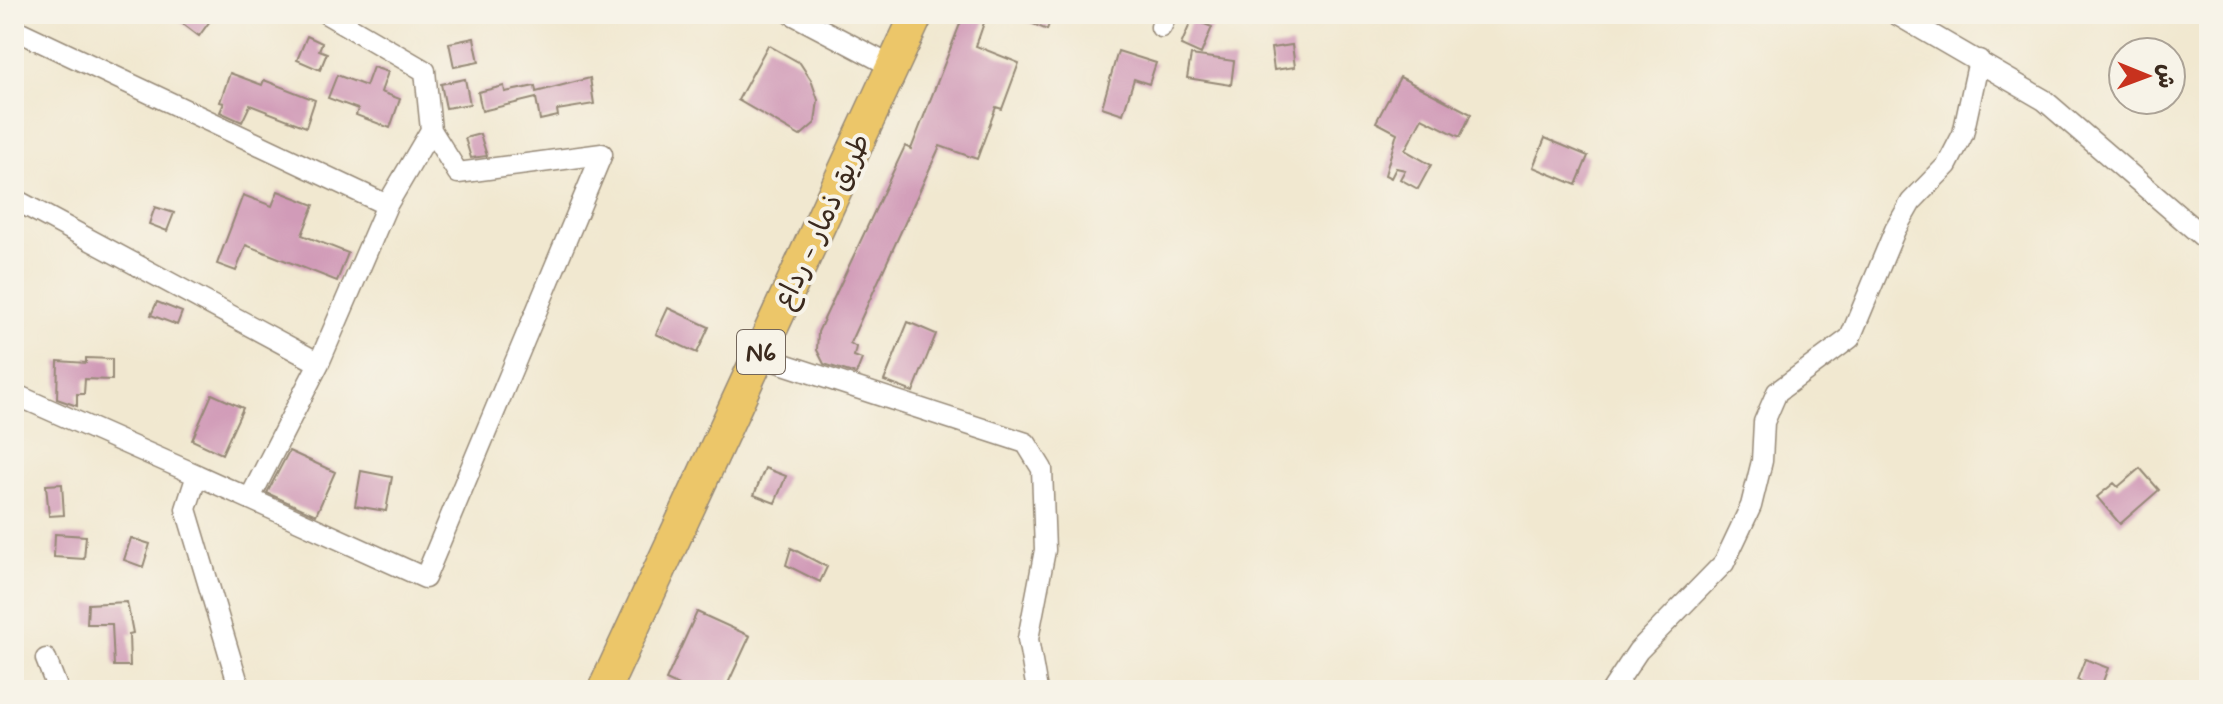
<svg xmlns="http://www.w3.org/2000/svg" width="2223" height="704" font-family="Mynerve,'Playpen Sans Arabic',sans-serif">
	<rect width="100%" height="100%" fill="#f7f3e8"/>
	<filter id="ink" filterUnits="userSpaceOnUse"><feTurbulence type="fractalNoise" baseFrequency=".0125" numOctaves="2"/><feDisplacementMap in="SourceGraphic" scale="16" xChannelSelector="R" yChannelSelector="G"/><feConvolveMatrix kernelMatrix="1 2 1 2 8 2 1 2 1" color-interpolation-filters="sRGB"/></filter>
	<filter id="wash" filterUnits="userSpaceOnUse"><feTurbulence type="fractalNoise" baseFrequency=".006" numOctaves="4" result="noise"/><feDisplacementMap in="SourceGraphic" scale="32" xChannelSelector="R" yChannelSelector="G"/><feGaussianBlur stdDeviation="1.8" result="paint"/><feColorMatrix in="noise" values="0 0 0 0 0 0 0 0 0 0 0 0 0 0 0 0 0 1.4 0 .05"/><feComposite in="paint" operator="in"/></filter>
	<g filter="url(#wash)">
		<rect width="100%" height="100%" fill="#f1e8d0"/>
		<g id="blocks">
			<path fill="#d19bb8" d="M170,14H215L199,36Z
				M964,14H987L976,46L1019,63L1002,109L996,107L977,159L940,146L850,343L856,347L854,356L862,359L856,374L824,364L817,350L818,332L905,146L911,149Z
				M1010,14H1052L1047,30Z
				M1192,19L1212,27L1201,54L1181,45Z
				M307,36L322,43L319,50L327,53L320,70L297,60Z
				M474,38L479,62L454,67L449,43Z
				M768,45L800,63L811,80L818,100L815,123L800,136L738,100Z
				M1292,45L1295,67L1274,70L1271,48Z
				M1118,51L1156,63L1149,84L1134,79L1123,114L1102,107Z
				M1191,55L1234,61L1231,85L1187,78Z
				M373,67L388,72L381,92L400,99L390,128L356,115L358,109L328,98L337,75L366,86Z
				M230,73L262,85L264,80L315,100L306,127L250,105L242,122L220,112L224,103L220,102Z
				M1400,77L1471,114L1460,137L1422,118L1405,150L1431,165L1418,189L1400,179L1405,170L1396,168L1391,178L1385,175L1397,133L1376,122Z
				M590,78L594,104L557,110L558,116L540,120L536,98L482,111L478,92L504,86L505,92L535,86L536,92Z
				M465,79L470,104L446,108L441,84Z
				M480,134L487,156L471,158L465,138Z
				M1545,138L1588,156L1576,185L1533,167Z
				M278,191L314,205L302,235L348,253L337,281L246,245L236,271L217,264L243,195L272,206Z
				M155,207L174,213L167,231L149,224Z
				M157,302L182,312L177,325L151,315Z
				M668,308L709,327L697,353L656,334Z
				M908,322L936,334L913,392L884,381Z
				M86,358L112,359V380L85,379L84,394H77V406L57,399L58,361L86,363Z
				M212,394L243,408L222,454L192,440Z
				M289,451L335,472L316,515L267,493Z
				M765,468L786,476L775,503L754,495Z
				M2140,468L2159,490L2120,524L2097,497L2114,483L2118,487Z
				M361,471L392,477L386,511L355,506Z
				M62,484L64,515L49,516L46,485Z
				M55,534L86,536L84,559L54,557Z
				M131,538L150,544L143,567L124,560Z
				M791,548L827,567L820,582L786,565Z
				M127,602L133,633L129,634L130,666H114L112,624H87L88,604Z
				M697,612L750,636L725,690H688L666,680Z
				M2085,659L2108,668L2100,689L2077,680Z"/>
		</g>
	</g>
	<g filter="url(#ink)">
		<use href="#blocks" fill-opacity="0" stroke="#968977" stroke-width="2"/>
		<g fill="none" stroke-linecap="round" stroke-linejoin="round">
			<g stroke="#968977" stroke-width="23">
				<path id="minor" d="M792,14L893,67
					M1896,14L2044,100L2209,242
					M1161,27L1167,14
					M14,29L387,205
					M431,130L458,173L602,154
					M14,199L319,363
					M759,356L1026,443L1042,469L1045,550L1028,639L1037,690
					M14,394L197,475
					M250,498L319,363L387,205L431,130L425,71L327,14
					M46,659L58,690
					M240,690L186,509L197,475L425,578L602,154
					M1612,690L1638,651L1724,563L1751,506L1762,461L1764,422L1777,392L1850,338L1895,230L1911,202L1947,165L1963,134L1979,60"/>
			</g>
			<g stroke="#968977" stroke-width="35">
				<path id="primary" d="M604,690L917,14"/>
			</g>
			<use href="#minor" stroke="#fff" stroke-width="20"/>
			<use href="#primary" stroke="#ecc669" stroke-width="32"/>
		</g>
	</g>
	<g text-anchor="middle" stroke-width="8" stroke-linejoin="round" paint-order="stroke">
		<rect fill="#f7f3e8" stroke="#73665b" stroke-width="2" x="737" y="330" width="48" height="44" rx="6"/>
		<g font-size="26" font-weight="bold" fill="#3b2a1e">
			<text x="761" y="361">N6</text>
		</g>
		<g font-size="28" fill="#3b2a1e" stroke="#f7f3e8">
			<text transform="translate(821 221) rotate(-65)" y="10">طريق ذمار - رداع</text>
		</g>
	</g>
	<rect width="2223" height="704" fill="none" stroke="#f7f3e8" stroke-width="48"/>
	<g transform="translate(2147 76) rotate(91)"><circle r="38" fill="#f7f3e8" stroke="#aca397" stroke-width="2"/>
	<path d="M0-6L14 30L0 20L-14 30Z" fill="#c8321e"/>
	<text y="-12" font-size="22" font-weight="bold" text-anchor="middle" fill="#3b2a1e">ش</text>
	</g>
</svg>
